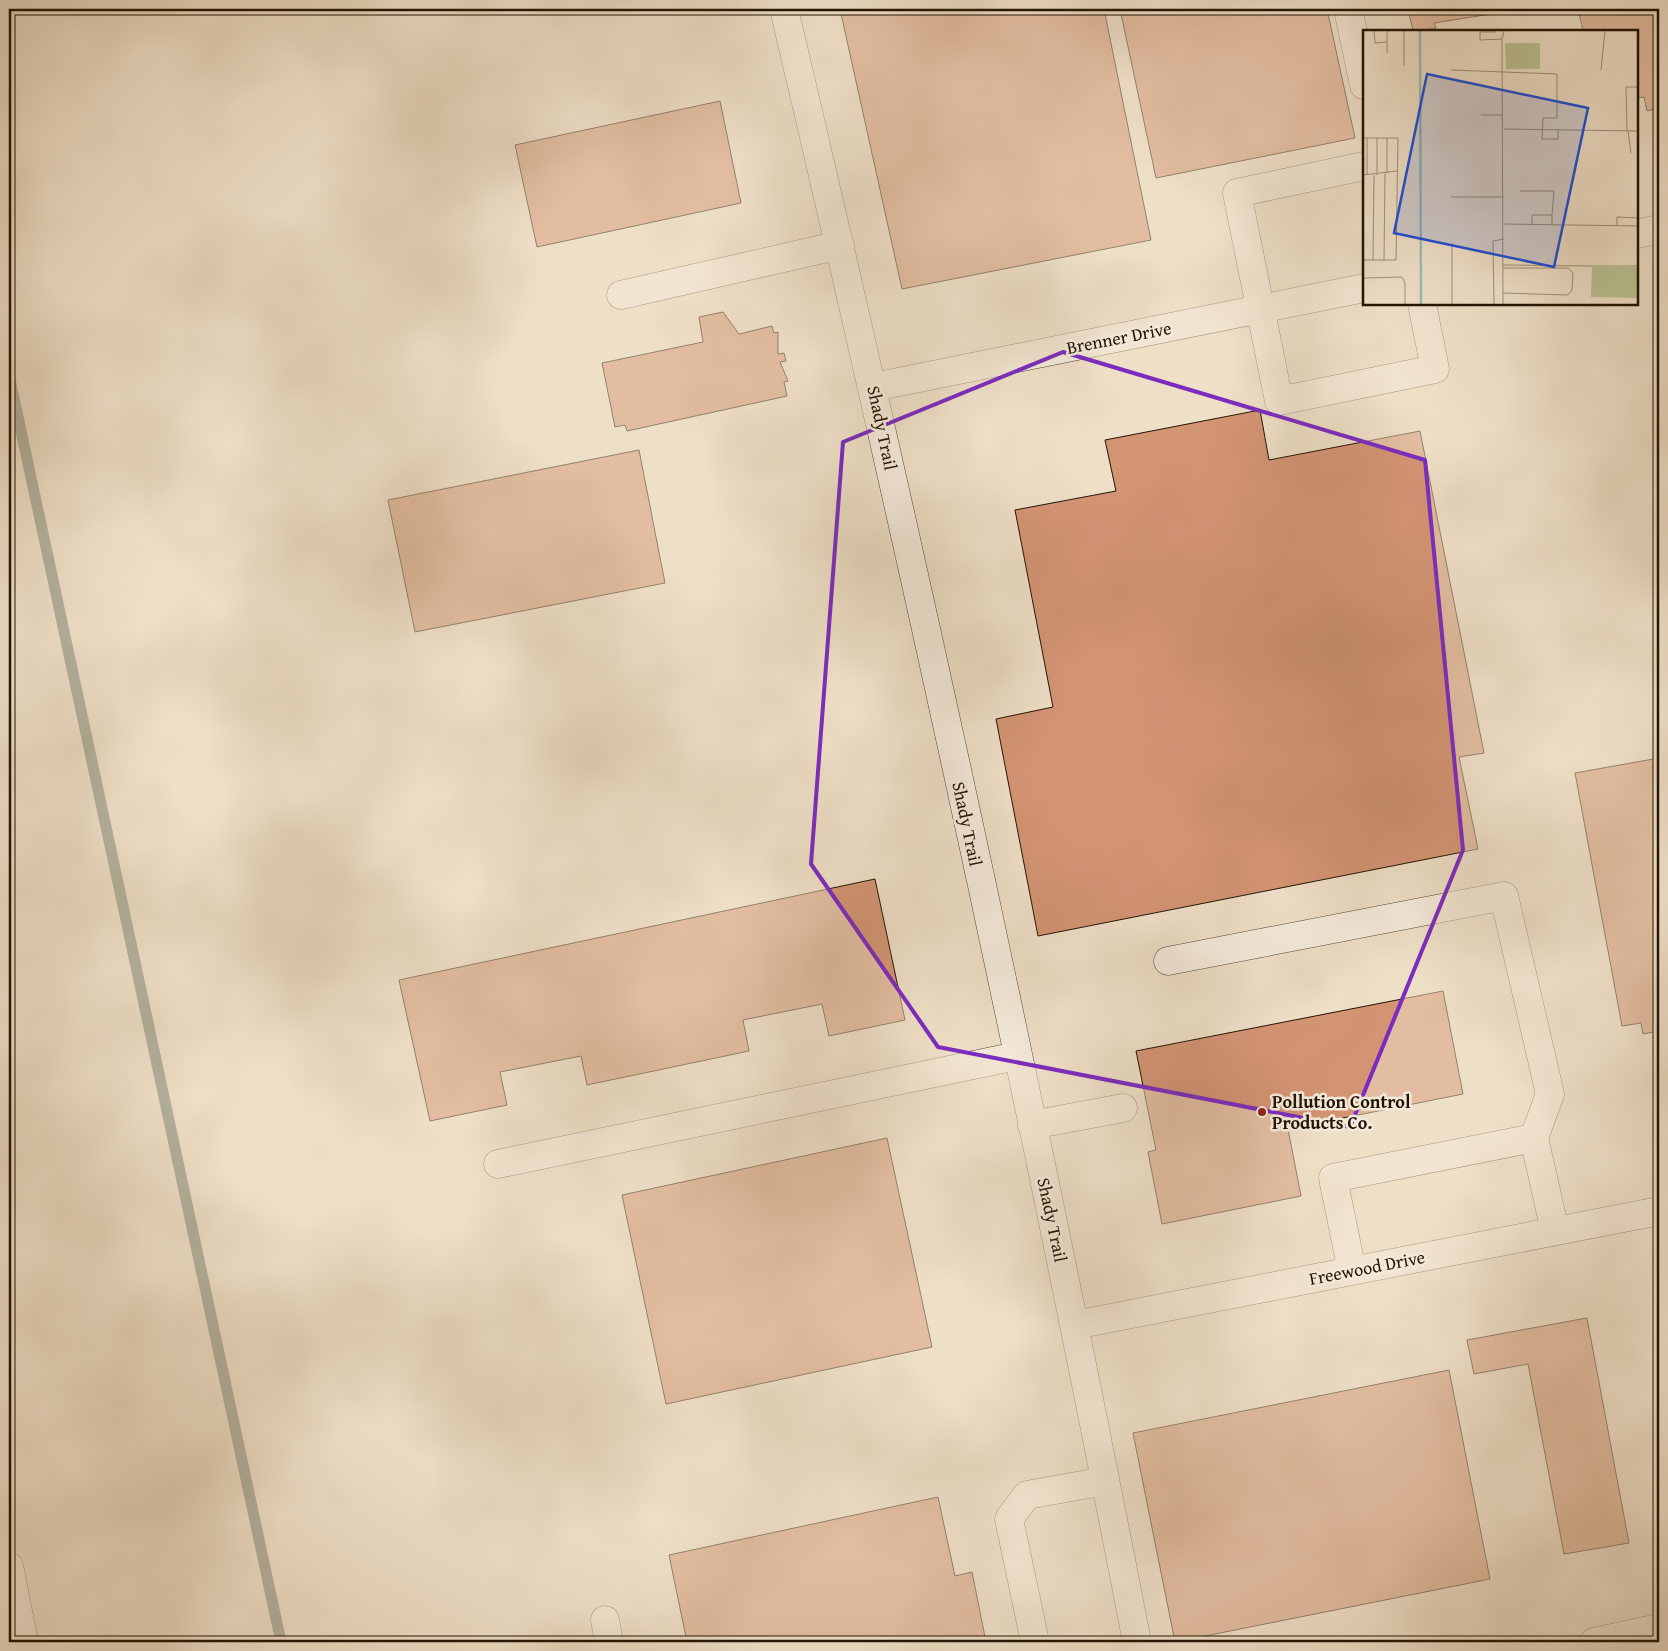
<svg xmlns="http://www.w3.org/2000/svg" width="1668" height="1651" font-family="'Gentium Book Plus',serif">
	<rect width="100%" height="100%" fill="#eedfc7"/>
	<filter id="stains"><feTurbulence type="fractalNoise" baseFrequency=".004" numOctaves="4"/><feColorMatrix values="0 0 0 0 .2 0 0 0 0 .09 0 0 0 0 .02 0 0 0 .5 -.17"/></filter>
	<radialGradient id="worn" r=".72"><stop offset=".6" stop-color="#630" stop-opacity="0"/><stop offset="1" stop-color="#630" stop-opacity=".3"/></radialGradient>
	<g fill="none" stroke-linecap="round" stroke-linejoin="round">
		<path stroke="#6a796b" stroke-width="11" d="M9,375L281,1642"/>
	</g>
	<path fill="#d39474" stroke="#221403" d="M840,9H1104L1151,240L902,289Z
		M1120,9H1327L1355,138L1156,178Z
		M1408,9H1523L1434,23L1436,28L1422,31H1413Z
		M1578,9H1659V108L1647,111L1644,97L1637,98V31H1583Z
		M720,101L741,203L537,247L515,145Z
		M723,312L739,334L772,326L774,333L778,332V354L784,353L786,361L780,362L788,381L784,382L787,396L627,431L625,425L615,427L602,363L703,342L699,317Z
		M1260,410L1269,460L1420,431L1484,753L1459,757L1478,849L1038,936L996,719L1053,707L1015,510L1116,491L1105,440Z
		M639,450L665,583L415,632L388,500Z
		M1659,758V1031L1643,1034L1641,1023L1622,1026L1575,773Z
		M875,879L905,1020L829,1036L822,1004L743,1020L749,1051L587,1085L581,1056L500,1072L507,1105L430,1121L399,980Z
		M1443,991L1463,1094L1288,1129L1301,1196L1162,1224L1148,1152L1156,1150L1136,1051Z
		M887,1138L932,1347L666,1404L622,1195Z
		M1587,1318L1629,1543L1564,1554L1528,1364L1474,1374L1467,1340Z
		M1449,1370L1490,1579L1175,1642L1133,1433Z
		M938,1497L955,1576L972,1572L986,1642H687L669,1555Z"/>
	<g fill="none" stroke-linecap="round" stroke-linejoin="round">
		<g stroke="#554734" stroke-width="29">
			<path id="minor" d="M784,9C912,551 1031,1095 1137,1642
				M1348,9L1364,85
				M1364,166L1237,193L1279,401L1435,369L1422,304
				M1637,234L1659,229
				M621,295L840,245
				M874,387L1364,288
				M1168,961L1504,896L1550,1094L1534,1138
				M1032,1125L1123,1108
				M498,1164L1017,1056
				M1352,1271L1333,1178L1534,1138L1555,1231
				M1075,1325L1659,1211
				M9,1566L24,1642
				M605,1620L609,1642
				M1035,1642L1009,1519L1027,1495L1105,1481
				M1594,1642L1659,1628"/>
		</g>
		<use href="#minor" stroke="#f4eadb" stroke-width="28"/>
	</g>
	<path d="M0 0H1668V1651H0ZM1063,352L1425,460L1463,850L1350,1127L938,1047L811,864L843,442Z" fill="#eedfc7" fill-opacity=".55" fill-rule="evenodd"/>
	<path fill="none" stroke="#7b2cbf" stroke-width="4" stroke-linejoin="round" d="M1063,352L1425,460L1463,850L1350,1127L938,1047L811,864L843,442Z"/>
	<circle fill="#8f2418" stroke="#f4eadb" stroke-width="2" cx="1262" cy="1112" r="5"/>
	<g text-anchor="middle" stroke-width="5" stroke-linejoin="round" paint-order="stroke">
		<g font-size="18" fill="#221403" stroke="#f4eadb">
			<text transform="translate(1119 338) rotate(-11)" y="6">Brenner Drive</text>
			<text transform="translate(882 428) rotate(78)" y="6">Shady Trail</text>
			<text transform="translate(967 824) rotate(78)" y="6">Shady Trail</text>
			<text transform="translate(1052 1220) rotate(78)" y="6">Shady Trail</text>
			<text transform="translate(1367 1268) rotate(-11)" y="6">Freewood Drive</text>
		</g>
		<g font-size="18" font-weight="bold" fill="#221403" stroke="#f4eadb" text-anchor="start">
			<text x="1272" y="1108">Pollution Control<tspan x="1272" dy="21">Products Co.</tspan></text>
		</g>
	</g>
	<g transform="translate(1363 30)">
		<rect width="275" height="275" fill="#eedfc7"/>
		<path d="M142,13H177V39H143ZM229,235H275V268L228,267Z" fill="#bbc193"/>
		<path fill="none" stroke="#9abdb1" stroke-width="2.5" d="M57,1L58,274"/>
		<path fill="none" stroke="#9c8e79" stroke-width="1" d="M11,1L12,13L24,12M24,1V23M41,1V36M117,1V10L139,9M117,2H133M88,40L194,44V88H180L179,109H195V100M238,40L242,1M118,85H140M141,99L275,101M264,101L263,57H275M265,101L268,123M0,108H35L33,230H0M24,108V143M0,145L34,141M4,145V108M14,145V108M157,161H191L189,185M88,167H141M141,194L275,196M169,194V185H189V195M254,196V187L275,188M10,230L11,145M21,230L22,143M140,235L229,236M140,238H205L210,243L209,260L205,265L140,263M0,248L39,247L42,253V274M89,274V213M131,274L130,211L141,209M140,274L139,9L141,1"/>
		<path fill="#1d4ed8" fill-opacity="0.15" stroke="#1d4ed8" stroke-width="2.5" d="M64,44L225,78L191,237L31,203Z"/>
		<rect width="275" height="275" fill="none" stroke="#221403" stroke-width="2.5"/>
	</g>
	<rect width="1668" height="1651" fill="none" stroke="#eedfc7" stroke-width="30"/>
	<rect x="10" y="10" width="1648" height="1631" fill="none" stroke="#221403" stroke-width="2.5"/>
	<rect x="15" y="15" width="1638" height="1621" fill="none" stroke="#221403"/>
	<rect width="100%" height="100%" filter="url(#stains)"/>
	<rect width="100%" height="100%" fill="url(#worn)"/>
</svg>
